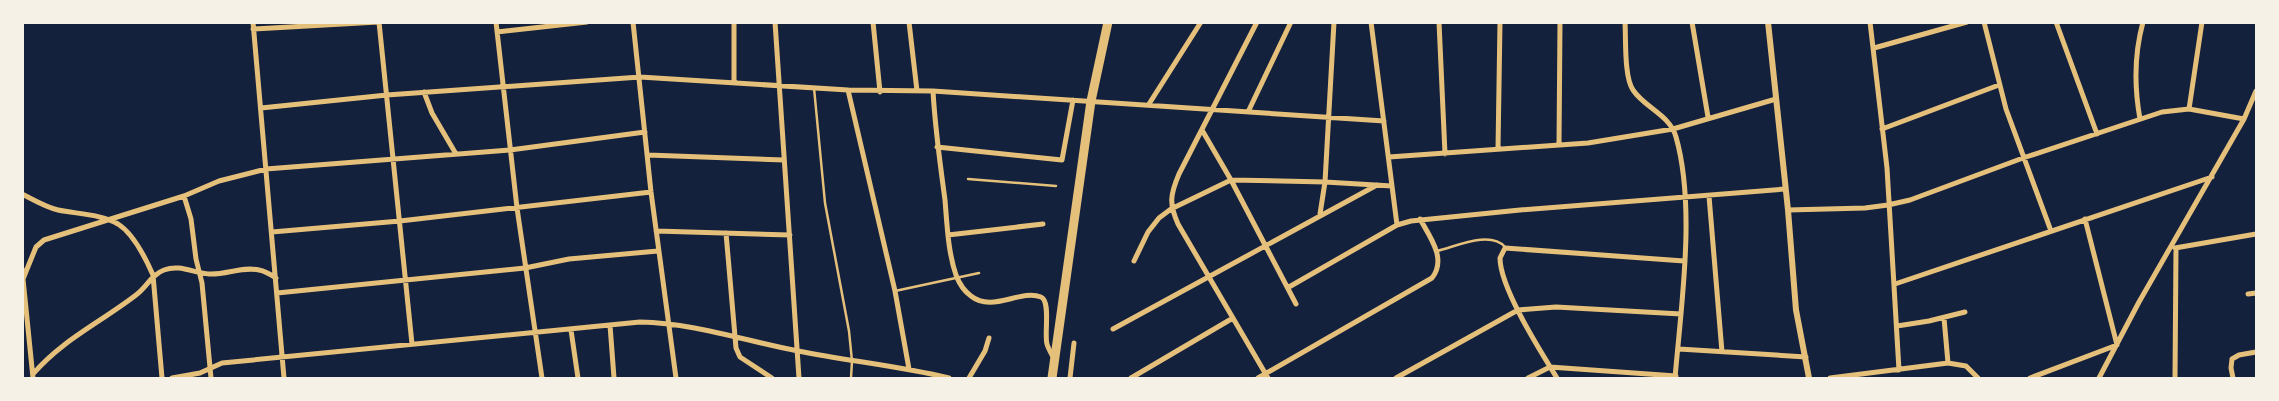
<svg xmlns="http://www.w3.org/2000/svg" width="2279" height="401" font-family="Arial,sans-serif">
	<rect width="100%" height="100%" fill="#14213d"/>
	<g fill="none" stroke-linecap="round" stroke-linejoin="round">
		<path stroke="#e5c07b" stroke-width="2.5" d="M814,88L825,203L849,331L852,361L851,378
			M968,179L1056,186
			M1437,251C1455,247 1490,230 1505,247
			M895,291L979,273"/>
		<path stroke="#e5c07b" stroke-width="5" d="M253,22L284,378
			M379,22L412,344
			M496,22L517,208L542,378
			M633,22L651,192L676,378
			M734,22V83
			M775,22L799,378
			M873,22L880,92
			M909,22L917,91
			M1257,22L1179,174C1170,195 1169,204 1178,224L1268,378
			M1371,22L1397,225
			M1439,22L1445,154
			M1625,22C1626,39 1624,77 1633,90C1645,108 1670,115 1676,137C1696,207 1681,306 1675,378
			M1692,22L1708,117
			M1870,22L1887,168L1899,370
			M1984,22L2006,109L2051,231
			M2056,22L2097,134
			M253,29L378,22
			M497,32L587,22
			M1874,48L1967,22
			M848,90L895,291L909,369
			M933,91C935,128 940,163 945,200C947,224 948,252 956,275C959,283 964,291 971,296C992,313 1020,289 1041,297C1051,301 1044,334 1047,344C1048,348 1051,353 1053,357
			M424,92L432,113L456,154
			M1149,104L1201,22
			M261,108L387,95L640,77L848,90L933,91L1384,121
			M2189,109L2202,22
			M1248,112L1291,22
			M2140,119C2134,86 2134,55 2143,22
			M1882,129L1999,85
			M1202,130L1231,180L1296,304
			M1559,145L1560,22
			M937,147L1062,160L1073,100
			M1498,149L1500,22
			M648,155L784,160
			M1389,157L1588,143L1673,129L1776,99
			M22,194C34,200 45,207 58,210C77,214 101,214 118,224C134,234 146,259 153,275L162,378
			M184,196L191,219L196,259L202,283L211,378
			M1709,196L1722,352
			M1788,210L1865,208L1888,205L1910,200L2023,158L2162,112L2189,109L2244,119
			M1320,214L1325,182L1334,22
			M656,231L790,235
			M272,232L400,221L651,192
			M726,233L736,348L740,357L772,378
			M948,235L1043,224
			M2175,248L2256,234
			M1134,261L1148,232L1159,218L1171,209L1231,180L1325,182L1392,186
			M22,269L33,378
			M23,279L36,247L44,240L184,196L219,181L266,169L510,150L645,132
			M1895,284L2212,177
			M1289,287L1397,225L1411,221L1520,210L1785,189
			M277,293L525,268L569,259L658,251
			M2248,294L2256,293
			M1944,318L1948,363
			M610,325L614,378
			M1897,326L1929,321L1965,312
			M1113,329L1377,185
			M571,330L578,378
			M1679,349L1806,357
			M33,374C62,340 101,322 136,295C147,287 151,275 164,270C180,264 193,273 209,274C226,275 243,266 259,270C265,271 270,274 276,278
			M172,378L200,373L222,363L640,322C693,323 746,341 798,351C848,361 899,366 949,378
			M969,378L985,351L989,338
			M1070,378L1074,343
			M1131,378L1233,318
			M1258,378L1432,278C1447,259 1430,237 1420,219
			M1396,378L1518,310L1556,307L1681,314
			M1528,378L1550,367L1676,376
			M1557,378C1541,352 1500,288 1500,258L1505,248L1684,261
			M1830,378L1948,363L1966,366L1978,378
			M2030,378L2117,345L2085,219
			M2099,378L2139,302L2244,119L2256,91
			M2175,378L2176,248
			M2233,378L2231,368L2232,359L2239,355L2256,352"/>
		<path stroke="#e5c07b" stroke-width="6" d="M1768,22L1788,210L1796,310L1809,378"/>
		<path stroke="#e5c07b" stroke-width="9" d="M1052,378L1091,101L1108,22"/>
	</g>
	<rect width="2279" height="401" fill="none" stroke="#f6f1e7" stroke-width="48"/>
</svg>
